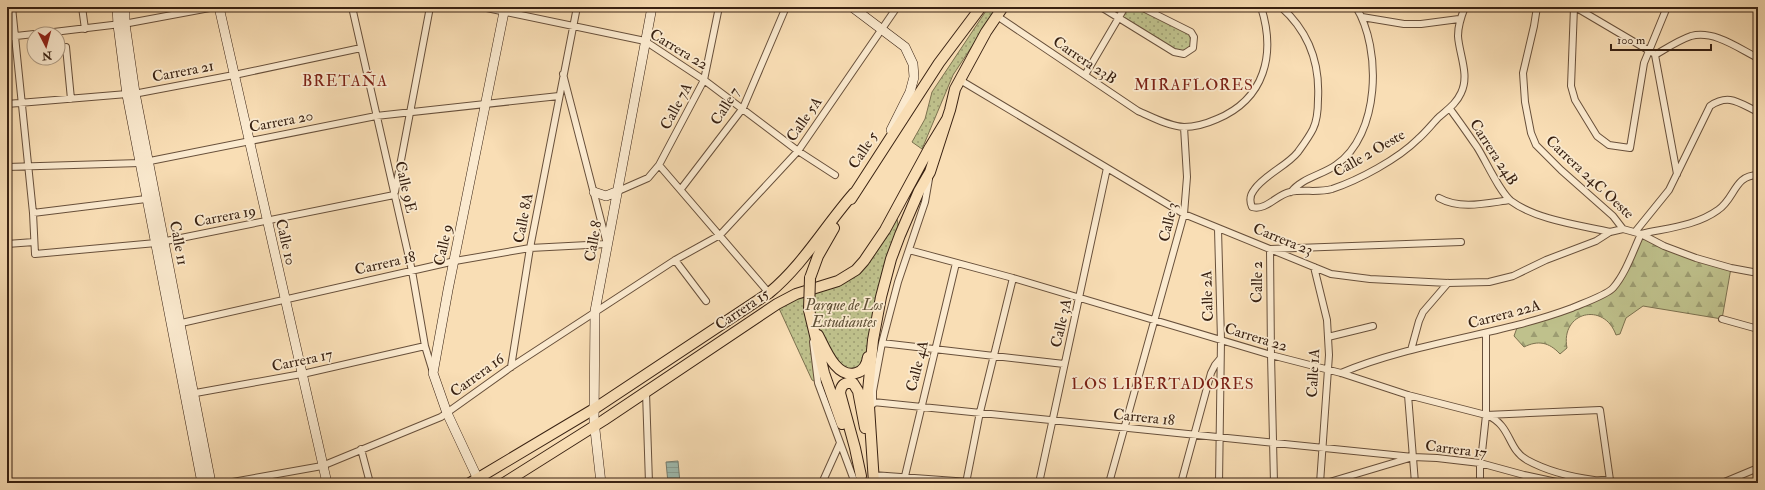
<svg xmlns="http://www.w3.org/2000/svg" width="1765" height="490" font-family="'IM FELL Double Pica',serif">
	<defs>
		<pattern id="grass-dots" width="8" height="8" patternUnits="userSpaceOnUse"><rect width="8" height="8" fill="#bfc18c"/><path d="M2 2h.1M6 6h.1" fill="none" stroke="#9c9c71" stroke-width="1.8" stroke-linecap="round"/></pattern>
		<pattern id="forest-firs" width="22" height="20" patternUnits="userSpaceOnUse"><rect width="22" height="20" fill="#bfc18c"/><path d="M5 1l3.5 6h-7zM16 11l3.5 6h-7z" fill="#9c9c71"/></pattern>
		<pattern id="water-rules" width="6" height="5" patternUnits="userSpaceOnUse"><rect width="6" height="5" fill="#9ebcb1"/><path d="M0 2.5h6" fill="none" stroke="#89a197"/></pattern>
	</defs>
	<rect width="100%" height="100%" fill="#f9deb5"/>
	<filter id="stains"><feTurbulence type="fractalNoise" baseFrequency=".005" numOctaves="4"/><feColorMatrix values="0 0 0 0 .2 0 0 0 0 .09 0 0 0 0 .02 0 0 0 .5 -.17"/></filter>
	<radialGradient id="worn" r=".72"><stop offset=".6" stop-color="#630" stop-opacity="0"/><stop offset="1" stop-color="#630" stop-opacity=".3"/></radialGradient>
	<path fill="url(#grass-dots)" stroke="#7c714f" d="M1101,7H1141L1191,32L1193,48L1179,54Z
		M988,8L994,13L953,75L922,149L912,142L925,119L932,92Z
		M897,219L900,235L865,367L845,373L813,326L818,383L812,380L777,304L847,276L885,230Z"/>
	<path fill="url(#forest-firs)" stroke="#7c714f" d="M1641,234L1664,246L1731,268L1722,319L1643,306L1626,318L1620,334L1616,335C1604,301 1560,312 1567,348L1560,354C1549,342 1538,340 1524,347L1514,336L1518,325L1558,313L1612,289Z"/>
	<path fill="url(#water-rules)" stroke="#757e71" d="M678,461L680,483H668L666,462Z"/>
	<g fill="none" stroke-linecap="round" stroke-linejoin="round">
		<g stroke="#68503b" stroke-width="8">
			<path id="street" d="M12,7L33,213L35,254L156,243L394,195
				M82,7L85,29
				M352,7L412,271L425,346L432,369
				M482,7L645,41L704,80L798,151L835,175
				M1101,7L1174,52L1184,54L1193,48L1194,37L1191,32L1141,7
				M1281,7C1308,31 1320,63 1318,99C1318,108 1317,121 1313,129C1309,137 1303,145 1298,152C1287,166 1264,175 1254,190C1250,195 1249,200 1252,207C1266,211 1276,195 1290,192C1303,189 1318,193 1332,189C1359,180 1398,159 1418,139C1426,132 1432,124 1439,117C1448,109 1456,104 1461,93C1470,75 1459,54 1458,36C1458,25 1461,17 1465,7
				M1537,7L1534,26L1523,73L1525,102L1531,133L1536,145L1561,170L1613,216L1623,229L1641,234L1664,246L1696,258L1731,268L1758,273
				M1574,7L1571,86L1575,100L1597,136L1609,145L1630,148L1644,63L1667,7
				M1575,7L1653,53
				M997,16L1138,111C1152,117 1168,126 1184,127C1194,127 1208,123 1217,119C1265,99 1276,54 1261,7
				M1362,17L1404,24H1421L1459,19
				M37,34L129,23L215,7
				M7,37L34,34
				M66,47L71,99
				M1655,55L1677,174
				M1655,55C1667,48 1679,40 1691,36C1714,30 1738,48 1758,58
				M1085,75L1125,7
				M960,80L1184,214L1331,274L1370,279L1448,283L1489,282L1513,276L1546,260L1596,241L1610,232L1623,229
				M7,104L139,93L239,74L361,48
				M1450,109C1459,121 1468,134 1477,147C1486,161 1499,191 1511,201C1537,220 1579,225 1610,232
				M659,165L769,293
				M7,167L140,163L376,116L559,96
				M681,189L743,108L786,7
				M395,192L430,7
				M616,192L648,178L659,165L704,80L719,7
				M1291,192C1302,178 1322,175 1336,165C1380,135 1382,49 1356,7
				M1439,198C1461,210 1487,203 1510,200
				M33,213L146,199
				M1218,229L1221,340L1219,483
				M1635,232L1669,190L1710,106C1729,93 1739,103 1758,112
				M1641,234C1667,228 1696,226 1718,210C1735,199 1734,175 1758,175
				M7,244L34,242
				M909,250L1013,278L1271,355L1341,373L1408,395L1486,415L1600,410L1610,480
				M675,260L706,301
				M1314,267L1327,320L1329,355L1320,483
				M1722,319L1758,329
				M177,324L455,261L530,248L607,244L563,74
				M1328,337L1373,326
				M813,342L818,383L855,483
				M882,343L1064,364
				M1411,350L1419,321L1423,312L1448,283
				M511,367L530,248L577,7
				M1341,373C1415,342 1497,336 1572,308C1581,304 1607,295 1613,288C1626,273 1633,251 1641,234
				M646,392L649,483
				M190,394L307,373L425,346
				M1408,395L1415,483
				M873,402L1413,457
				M873,404V391L882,343L898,282L925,202L929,179
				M1487,415C1512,426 1507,449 1527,460C1547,471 1571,477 1594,480C1602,481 1608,478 1614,483
				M361,449L370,483
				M1482,452L1486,415V333
				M1480,463V483
				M874,473L873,475L983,483
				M905,476L956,263
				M227,483L322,466L441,417L511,367L675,260L720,235L798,151L897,7
				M822,483L840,443
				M966,483L980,412L1013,278
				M1039,483L1107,168
				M1109,483L1184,214L1187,177L1184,127
				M1181,483L1211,373L1215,365L1220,359
				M1274,483L1271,355L1270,249L1461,242
				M1326,483L1413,457L1437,458L1480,463L1524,475L1561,483
				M1722,483L1758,468"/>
		</g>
		<g stroke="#382112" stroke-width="10">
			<path id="secondary" d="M117,7L118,25L127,95L202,483
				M125,7V24L135,93L211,483
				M219,7L327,483
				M852,7L905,47L913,64L914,77L910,92L891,130
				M594,192L606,196L616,192
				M477,483L476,475L447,413L433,373L448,290L505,7
				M601,483L594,421L595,311L652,7"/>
		</g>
		<g stroke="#382112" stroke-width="12">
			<path id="primary" d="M851,199L939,63L981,7
				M810,278L818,256L834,228
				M809,310L824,373L842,424
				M818,335C825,348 836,379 856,373C864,371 867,364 868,357
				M861,476L855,448L840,393C841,385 845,382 853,383L858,391L865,428
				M470,483L594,409L769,293C803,265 825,226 854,193
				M504,483L604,420L777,304L796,294L838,281L856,270L864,261L885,230L930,147L947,119
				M874,483L868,391L873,340L881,297L891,259L900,235L919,191L930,172L950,110L955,89L986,32L1003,7"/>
		</g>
		<use href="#street" stroke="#fbeacf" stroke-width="6"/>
		<use href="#secondary" stroke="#fbeacf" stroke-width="9"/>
		<use href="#primary" stroke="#f9deb5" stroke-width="10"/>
		<g stroke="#382112" stroke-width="12" stroke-linecap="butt">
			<path id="primary-bridge" d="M809,310L810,278"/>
		</g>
		<use href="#primary-bridge" stroke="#f9deb5" stroke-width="10"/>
	</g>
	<g text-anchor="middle" stroke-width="3.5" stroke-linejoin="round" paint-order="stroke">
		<g font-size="15" fill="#382112" stroke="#fbeacf">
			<text transform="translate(679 49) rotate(31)" y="5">Carrera 22</text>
			<text transform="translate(1085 60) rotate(34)" y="5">Carrera 23B</text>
			<text transform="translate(183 71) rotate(-11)" y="5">Carrera 21</text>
			<text transform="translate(676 106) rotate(-62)" y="5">Calle 7A</text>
			<text transform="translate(725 106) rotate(-58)" y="5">Calle 7</text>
			<text transform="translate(804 119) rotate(-55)" y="5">Calle 5A</text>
			<text transform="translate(281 121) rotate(-11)" y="5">Carrera 20</text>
			<text transform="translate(863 150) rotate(-57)" y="5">Calle 5</text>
			<text transform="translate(1494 152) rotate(57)" y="5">Carrera 24B</text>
			<text transform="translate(1369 153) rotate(-30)" y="5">Calle 2 Oeste</text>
			<text transform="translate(1590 177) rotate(43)" y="5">Carrera 24C Oeste</text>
			<text transform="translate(406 187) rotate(77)" y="5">Calle 9E</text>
			<text transform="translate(225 216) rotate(-11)" y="5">Carrera 19</text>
			<text transform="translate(523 218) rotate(-79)" y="5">Calle 8A</text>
			<text transform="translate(1168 222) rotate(-77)" y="5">Calle 3</text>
			<text transform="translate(1283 239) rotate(22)" y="5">Carrera 23</text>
			<text transform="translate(593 241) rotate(-80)" y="5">Calle 8</text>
			<text transform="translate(286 242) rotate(77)" y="5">Calle 10</text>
			<text transform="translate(179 243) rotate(79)" y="5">Calle 11</text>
			<text transform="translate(443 245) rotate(-78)" y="5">Calle 9</text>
			<text transform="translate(385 263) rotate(-13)" y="5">Carrera 18</text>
			<text transform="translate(1257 282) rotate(-90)" y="5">Calle 2</text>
			<text transform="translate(1207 296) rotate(-92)" y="5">Calle 2A</text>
			<text transform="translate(742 309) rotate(-34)" y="5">Carrera 15</text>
			<text transform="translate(1504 314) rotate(-15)" y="5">Carrera 22A</text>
			<text transform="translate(1061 323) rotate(-77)" y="5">Calle 3A</text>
			<text transform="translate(1256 337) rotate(17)" y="5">Carrera 22</text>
			<text transform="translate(302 360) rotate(-12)" y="5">Carrera 17</text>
			<text transform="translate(917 366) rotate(-76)" y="5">Calle 4A</text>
			<text transform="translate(1313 373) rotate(-87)" y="5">Calle 1A</text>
			<text transform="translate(477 375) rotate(-36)" y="5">Carrera 16</text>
			<text transform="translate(1144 417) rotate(6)" y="5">Carrera 18</text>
			<text transform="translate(1456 449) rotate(7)" y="5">Carrera 17</text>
		</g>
		<g font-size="15" font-style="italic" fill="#605137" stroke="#fbeacf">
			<text x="844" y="310">Parque de Los<tspan x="844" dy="17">Estudiantes</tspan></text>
		</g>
		<g font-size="16" letter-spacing="1" fill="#7a1f14" stroke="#fbeacf">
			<text x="345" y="86">BRETAÑA</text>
			<text x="1194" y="90">MIRAFLORES</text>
			<text x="1163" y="389">LOS LIBERTADORES</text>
		</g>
	</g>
	<rect width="1765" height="490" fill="none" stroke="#f9deb5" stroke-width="24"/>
	<rect x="8" y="8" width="1749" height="474" fill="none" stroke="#382112" stroke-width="2"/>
	<rect x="12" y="12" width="1741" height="466" fill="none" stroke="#382112"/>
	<g transform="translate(46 46) rotate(174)"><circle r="19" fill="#fbeacf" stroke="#ad9a83"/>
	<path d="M0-3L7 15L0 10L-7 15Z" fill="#8f2418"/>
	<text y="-6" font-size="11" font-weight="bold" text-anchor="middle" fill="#382112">N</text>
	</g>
	<path d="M1611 44v6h100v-6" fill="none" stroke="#382112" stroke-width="2"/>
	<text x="1617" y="44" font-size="12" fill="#382112" stroke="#fbeacf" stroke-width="3" paint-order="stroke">100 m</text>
	<rect width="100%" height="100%" filter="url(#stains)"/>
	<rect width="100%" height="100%" fill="url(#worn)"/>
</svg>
